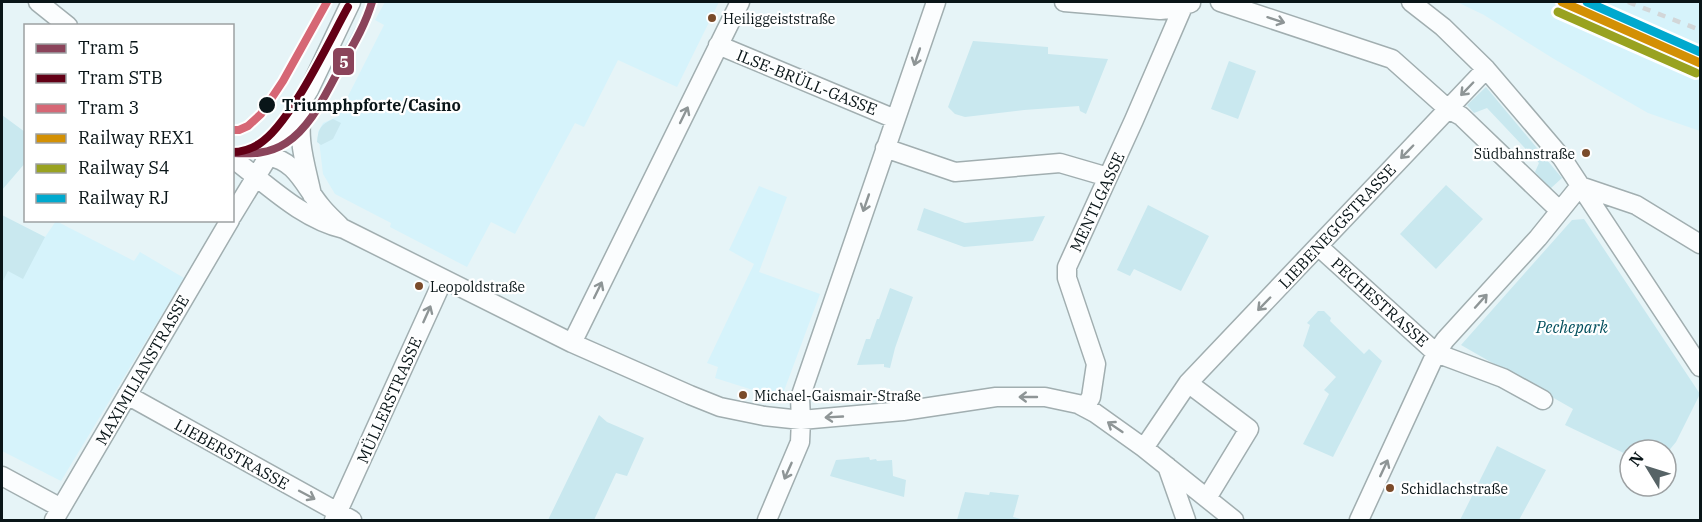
<svg xmlns="http://www.w3.org/2000/svg" width="1702" height="522" font-family="'IBM Plex Serif',serif">
	<rect width="100%" height="100%" fill="#e6f4f7"/>
	<path fill="#d6f3fb" d="M385,2H719L677,87L618,60L584,127L575,123L515,234L491,222L467,267L390,227L391,223L335,194L323,174L318,132L323,123L337,117L341,110L384,25L375,20Z
		M1457,2H1700V131L1648,113L1554,59L1484,15Z
		M759,186L787,197L759,272L820,294L781,399L715,378L718,367L707,363L754,264L729,250Z
		M2,216L45,237L56,221L134,261L140,252L184,278L61,481L2,451Z"/>
	<path fill="#c9e8ef" d="M356,26L357,28L355,32L321,93L317,97Z
		M973,41L1048,47V54L1108,59L1086,114L1080,111L1079,106L1024,110L965,117L955,114L948,107Z
		M1229,61L1256,71L1238,119L1211,109Z
		M1486,87L1562,178L1550,189L1535,172L1539,163L1487,108L1474,113L1467,105Z
		M2,115L25,132L26,162L2,190Z
		M333,119L341,123L333,139L321,145L317,142C318,129 321,124 333,119Z
		M1446,185L1483,219L1436,269L1400,234Z
		M1148,205L1209,236L1181,291L1134,269L1130,276L1117,270Z
		M924,208L965,223L1045,216L1033,241L964,247L917,230Z
		M2,215L45,237L23,279L8,271L3,281L2,280Z
		M1584,219L1700,394L1676,442L1666,454V450H1630V456L1565,425L1573,409L1461,345L1572,220Z
		M890,288L913,297L895,348L890,368L884,367V364L857,365L866,339H870L877,319H879Z
		M1318,311H1324L1331,318L1330,321L1364,354L1369,349L1382,361L1333,457L1303,444L1329,394L1324,390L1336,377L1303,346L1310,325L1307,323Z
		M599,415L607,422L644,438L627,476L616,473L594,520H548Z
		M1497,446L1546,470L1519,520H1460Z
		M869,457L870,460L876,459L877,461L892,460L893,476L906,480L904,497L830,476L836,460Z
		M965,492L989,495L990,492L1019,495L1013,517L1025,520H957Z"/>
	<g fill="none" stroke-linecap="round" stroke-linejoin="round">
		<g stroke="#a1aeb0" stroke-width="21">
			<path id="minor" d="M38,2L68,26
				M1064,2L1160,10L1170,9L1191,3
				M1220,2L1392,59L1448,109L1461,116L1559,210
				M1411,2L1443,27L1486,69L1562,158L1700,367
				M718,45L895,119
				M304,106C295,135 306,166 312,195
				M885,148L955,172L1060,163L1108,177
				M268,157C295,159 305,187 320,205C326,213 333,219 340,226
				M232,158C267,184 301,219 344,229L572,343L690,395L720,407L764,416L801,420L903,411L996,397H1045L1078,404L1095,413L1144,448L1234,520
				M1580,186L1636,205L1700,244
				M232,216L309,90L351,2
				M1318,246L1436,353L1503,378L1543,400
				M572,343L740,2
				M1188,383L1249,429L1207,498
				M127,395L352,520
				M1085,407L1091,397L1096,364L1067,278V267L1134,120L1185,2
				M1144,448L1188,383L1486,69
				M1167,466L1186,520
				M2,476L61,508
				M54,520L230,220
				M334,520L443,280
				M767,520L800,442L801,420L800,398L936,2
				M1359,520L1436,353L1445,340L1538,238L1580,186"/>
		</g>
		<use href="#minor" stroke="#fbfdfe" stroke-width="18"/>
		<path stroke="#d2d6d8" stroke-width="4.5" stroke-dasharray="8 8" stroke-linecap="butt" d="M1628,2L1700,30"/>
		<g stroke="#fff" stroke-width="14">
			<path id="rail-1" d="M1562,2L1700,63"/>
		</g>
		<g stroke="#fff" stroke-width="14">
			<path id="rail-2" d="M1558,12L1696,73"/>
		</g>
		<g stroke="#fff" stroke-width="14">
			<path id="rail-3" d="M1587,2L1700,52"/>
		</g>
		<use href="#rail-1" stroke="#d39004" stroke-width="9"/>
		<use href="#rail-2" stroke="#99a220" stroke-width="9"/>
		<use href="#rail-3" stroke="#00a9ce" stroke-width="9"/>
		<g stroke="#fff" stroke-width="12">
			<path id="tram-1" d="M232,153C252,154 269,154 286,143C312,126 325,94 340,68C352,47 365,26 372,2"/>
		</g>
		<g stroke="#fff" stroke-width="12">
			<path id="tram-2" d="M232,152C242,152 251,149 259,144C290,125 329,41 348,7"/>
		</g>
		<g stroke="#fff" stroke-width="12">
			<path id="tram-3" d="M232,130H239L248,126L261,114L283,81L327,2"/>
		</g>
		<use href="#tram-1" stroke="#8b445b" stroke-width="8"/>
		<use href="#tram-2" stroke="#630016" stroke-width="8"/>
		<use href="#tram-3" stroke="#d66775" stroke-width="8"/>
	</g>
	<defs><path id="oneway-shaft" d="M-6 0H5M1.5-3L5.5 0L1.5 3" fill="none" stroke-width="1.6" stroke-linecap="round" stroke-linejoin="round" transform="scale(1.5)"/></defs>
	<g stroke="#8e9596">
		<use href="#oneway-shaft" transform="translate(1276 20) rotate(18)"/>
		<use href="#oneway-shaft" transform="translate(917 57) rotate(109)"/>
		<use href="#oneway-shaft" transform="translate(1467 89) rotate(134)"/>
		<use href="#oneway-shaft" transform="translate(684 115) rotate(-64)"/>
		<use href="#oneway-shaft" transform="translate(1407 152) rotate(134)"/>
		<use href="#oneway-shaft" transform="translate(866 203) rotate(109)"/>
		<use href="#oneway-shaft" transform="translate(598 290) rotate(-64)"/>
		<use href="#oneway-shaft" transform="translate(1481 301) rotate(-48)"/>
		<use href="#oneway-shaft" transform="translate(1264 304) rotate(134)"/>
		<use href="#oneway-shaft" transform="translate(427 314) rotate(-66)"/>
		<use href="#oneway-shaft" transform="translate(1028 397) rotate(-180)"/>
		<use href="#oneway-shaft" transform="translate(834 417) rotate(177)"/>
		<use href="#oneway-shaft" transform="translate(1115 427) rotate(-146)"/>
		<use href="#oneway-shaft" transform="translate(1384 468) rotate(-65)"/>
		<use href="#oneway-shaft" transform="translate(788 471) rotate(114)"/>
		<use href="#oneway-shaft" transform="translate(307 495) rotate(28)"/>
	</g>
	<g fill="#7a4b2a" stroke="#fff" stroke-width="2">
		<circle cx="712" cy="18" r="5"/>
		<circle cx="1586" cy="153" r="5"/>
		<circle cx="419" cy="286" r="5"/>
		<circle cx="743" cy="395" r="5"/>
		<circle cx="1390" cy="488" r="5"/>
	</g>
	<circle fill="#091518" stroke="#fff" stroke-width="2" cx="267" cy="105" r="9"/>
	<g text-anchor="middle" stroke-width="4.5" stroke-linejoin="round" paint-order="stroke">
		<g font-size="14" fill="#091518" stroke="#fff" text-anchor="start">
			<text x="723" y="24">Heiliggeiststraße</text>
			<text x="1575" y="159" text-anchor="end">Südbahnstraße</text>
			<text x="430" y="292">Leopoldstraße</text>
			<text x="754" y="401">Michael-Gaismair-Straße</text>
			<text x="1401" y="494">Schidlachstraße</text>
		</g>
		<g font-size="16" fill="#091518" stroke="#fff">
			<text transform="translate(807 82) rotate(22)" y="6">ILSE-BRÜLL-GASSE</text>
			<text transform="translate(1097 202) rotate(-65)" y="6">MENTLGASSE</text>
			<text transform="translate(1337 226) rotate(-47)" y="6">LIEBENEGGSTRASSE</text>
			<text transform="translate(1380 302) rotate(42)" y="6">PECHESTRASSE</text>
			<text transform="translate(142 370) rotate(-60)" y="6">MAXIMILIANSTRASSE</text>
			<text transform="translate(389 400) rotate(-66)" y="6">MÜLLERSTRASSE</text>
			<text transform="translate(232 454) rotate(29)" y="6">LIEBERSTRASSE</text>
		</g>
		<g font-size="16" font-weight="bold" fill="#091518" stroke="#fff" text-anchor="start">
			<text x="282" y="111">Triumphpforte/Casino</text>
		</g>
		<g font-size="16" font-style="italic" fill="#024f5d" stroke="#fff">
			<text x="1572" y="333">Pechepark</text>
		</g>
	</g>
	<rect stroke="#fff" stroke-width="2" x="332" y="47" width="23" height="29" rx="6" fill="#8b445b"/>
	<g font-size="16" text-anchor="middle" font-weight="bold" fill="#fff">
		<text x="344" y="68">5</text>
	</g>
	<rect width="1702" height="522" fill="none" stroke="#091518" stroke-width="6"/>
	<rect x="24" y="24" width="210" height="198" fill="#ffffff" stroke="#9da1a3" stroke-width="1.5"/>
	<rect x="36" y="44" width="30" height="9" fill="#8b445b" stroke="#9da1a3" stroke-width="1.5"/>
	<text x="78" y="54" font-size="18" fill="#091518">Tram 5</text>
	<rect x="36" y="74" width="30" height="9" fill="#630016" stroke="#9da1a3" stroke-width="1.5"/>
	<text x="78" y="84" font-size="18" fill="#091518">Tram STB</text>
	<rect x="36" y="104" width="30" height="9" fill="#d66775" stroke="#9da1a3" stroke-width="1.5"/>
	<text x="78" y="114" font-size="18" fill="#091518">Tram 3</text>
	<rect x="36" y="134" width="30" height="9" fill="#d39004" stroke="#9da1a3" stroke-width="1.5"/>
	<text x="78" y="144" font-size="18" fill="#091518">Railway REX1</text>
	<rect x="36" y="164" width="30" height="9" fill="#99a220" stroke="#9da1a3" stroke-width="1.5"/>
	<text x="78" y="174" font-size="18" fill="#091518">Railway S4</text>
	<rect x="36" y="194" width="30" height="9" fill="#00a9ce" stroke="#9da1a3" stroke-width="1.5"/>
	<text x="78" y="204" font-size="18" fill="#091518">Railway RJ</text>
	<g transform="translate(1648 468) rotate(308)"><circle r="28" fill="#ffffff" stroke="#9da1a3" stroke-width="1.5"/>
	<path d="M0-4.5L10 22L0 15L-10 22Z" fill="#566366"/>
	<text y="-9" font-size="16" font-weight="bold" text-anchor="middle" fill="#091518">N</text>
	</g>
</svg>
